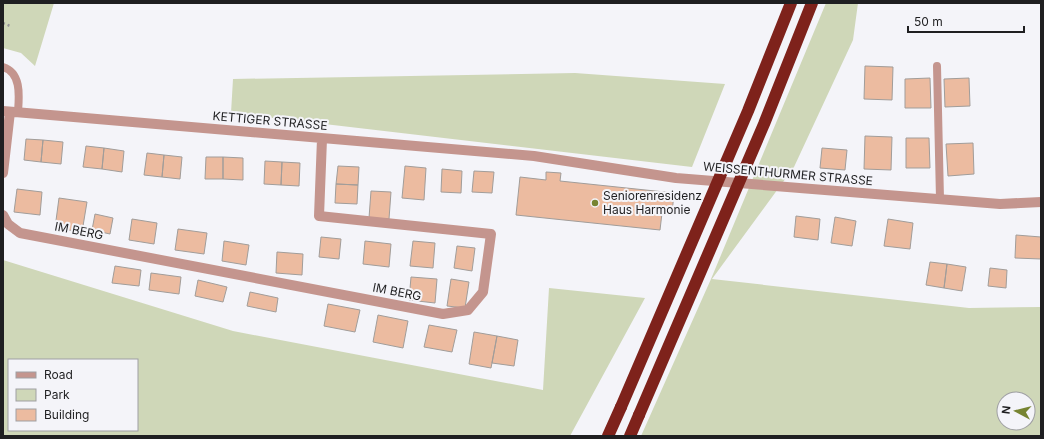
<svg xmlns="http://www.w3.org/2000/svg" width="1044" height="439" font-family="Inter,sans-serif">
	<rect width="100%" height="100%" fill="#f4f4f9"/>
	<path fill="#cfd7b8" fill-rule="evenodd" d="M3,3H54L35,66L21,53L3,48Z
		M826,3H858L853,40L794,167L712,279L969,308L1041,307V436H641L711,279ZM1004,399H1028V423H1004Z
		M575,73L725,84L692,167L231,113L233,79Z
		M3,260L233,331L543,390L549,288L645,298L570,436H3ZM9,360H137V430H9Z"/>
	<path fill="#ecbba0" stroke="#a19d9a" d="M865,66L893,67L892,100L864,99Z
		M930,78L931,108H905V79Z
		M969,78L970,106L945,107L944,79Z
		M865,136L892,137L891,170L864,169Z
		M906,138H929L930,168H906Z
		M26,139L43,140L41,162L24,160Z
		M43,140L63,142L61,164L41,162Z
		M973,143L974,174L948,176L946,144Z
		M86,146L104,148L102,169L83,167Z
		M104,148L124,151L122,172L102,169Z
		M822,148L847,150L845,170L820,168Z
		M147,153L164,155L162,177L144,175Z
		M164,155L182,157L180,179L162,177Z
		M206,157H223V179H205Z
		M223,157L243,158V180L223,179Z
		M265,161L282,162L281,185L264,184Z
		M282,162L300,163L299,186L281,185Z
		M338,166L359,167L358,185L336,184Z
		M405,166L426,168L424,200L402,198Z
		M442,169L462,171L461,193L441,192Z
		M474,171L494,172L492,193L472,192Z
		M546,172L561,173L560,181L674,193L672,214L662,213L660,230L516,215L520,177L546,180Z
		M336,184L358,185L357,204L335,203Z
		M17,189L42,192L40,215L14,212Z
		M371,191L391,192L389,219L369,218Z
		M59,198L87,202L82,232L55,228Z
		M95,214L113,218L110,234L92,230Z
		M796,216L820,219L818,240L794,237Z
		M835,217L856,221L852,246L831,243Z
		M132,219L157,223L154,244L129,240Z
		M888,219L913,223L910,249L884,246Z
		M178,229L207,233L204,254L175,250Z
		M1016,235L1041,237V259L1015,258Z
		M321,237L341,239L339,259L319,257Z
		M224,241L249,245L246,265L222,261Z
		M365,241L391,244L389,267L363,264Z
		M413,241L435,243L433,268L410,266Z
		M457,246L475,248L472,271L454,268Z
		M277,252L303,254L302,275L276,273Z
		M930,262L947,264L944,288L926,285Z
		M947,264L966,267L962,291L944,288Z
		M115,266L141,270L139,286L112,283Z
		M990,268L1007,270L1006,288L988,286Z
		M151,273L181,277L179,294L149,290Z
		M411,277L437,279L435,303L409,300Z
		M451,279L469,282L465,308L447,306Z
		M198,280L227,287L223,302L195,296Z
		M250,292L278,298L276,312L247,306Z
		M328,304L360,310L355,332L324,326Z
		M378,315L408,321L403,348L373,342Z
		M429,325L457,330L452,352L424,347Z
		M474,332L497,336L491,368L469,364Z
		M497,336L518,340L514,366L492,363Z"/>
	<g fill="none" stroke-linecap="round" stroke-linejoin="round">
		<path stroke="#949497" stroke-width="2.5" stroke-dasharray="2 3" stroke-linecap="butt" d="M3,23L10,26"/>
		<path stroke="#c4958e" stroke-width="8" d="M937,66L940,199
			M3,67C22,73 19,97 18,112"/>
		<path stroke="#c4958e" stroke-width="10" d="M3,111L534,156L676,178L1000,204L1041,202
			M3,173L10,112
			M3,215L8,224L20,233L443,314L468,310L483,292L491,234L319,216L322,139"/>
		<path stroke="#7e221b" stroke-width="12" d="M608,436L621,407
			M630,436L639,415"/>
		<path stroke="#7e221b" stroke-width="12" d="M621,407L748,111L791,3
			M639,415L764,124L812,3"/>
	</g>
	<circle fill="#778432" stroke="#f4f4f9" stroke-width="1.5" cx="595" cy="203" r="4"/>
	<g text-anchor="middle" stroke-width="4" stroke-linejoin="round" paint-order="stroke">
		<g font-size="12" fill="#1f1f21" stroke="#f4f4f9">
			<text transform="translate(270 121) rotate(5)" y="4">KETTIGER STRASSE</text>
			<text transform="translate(788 174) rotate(5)" y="4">WEISSENTHURMER STRASSE</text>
			<text transform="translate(79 231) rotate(11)" y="4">IM BERG</text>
			<text transform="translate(397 292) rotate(11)" y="4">IM BERG</text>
		</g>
		<g font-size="12" fill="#1f1f21" stroke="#f4f4f9" text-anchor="start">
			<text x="603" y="200">Seniorenresidenz<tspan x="603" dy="14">Haus Harmonie</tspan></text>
		</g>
	</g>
	<rect width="1044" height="439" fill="none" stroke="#1f1f21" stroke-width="8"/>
	<rect x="8" y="359" width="130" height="72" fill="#f4f4f9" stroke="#9f9fa3"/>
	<rect x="16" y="372" width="20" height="6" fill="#c4958e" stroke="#9f9fa3"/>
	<text x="44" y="379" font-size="12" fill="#1f1f21">Road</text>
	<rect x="16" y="389" width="20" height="12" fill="#cfd7b8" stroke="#9f9fa3"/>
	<text x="44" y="399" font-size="12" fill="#1f1f21">Park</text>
	<rect x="16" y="409" width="20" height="12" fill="#ecbba0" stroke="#9f9fa3"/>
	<text x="44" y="419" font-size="12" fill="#1f1f21">Building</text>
	<g transform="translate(1016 411) rotate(277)"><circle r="19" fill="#f4f4f9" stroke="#9f9fa3"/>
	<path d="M0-3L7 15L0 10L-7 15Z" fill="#778432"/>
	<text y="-6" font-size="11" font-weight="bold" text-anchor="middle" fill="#1f1f21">N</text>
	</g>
	<path d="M908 26v6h116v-6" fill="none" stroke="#1f1f21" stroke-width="2"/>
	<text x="914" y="26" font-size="12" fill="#1f1f21" stroke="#f4f4f9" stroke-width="3" paint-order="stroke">50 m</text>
</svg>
